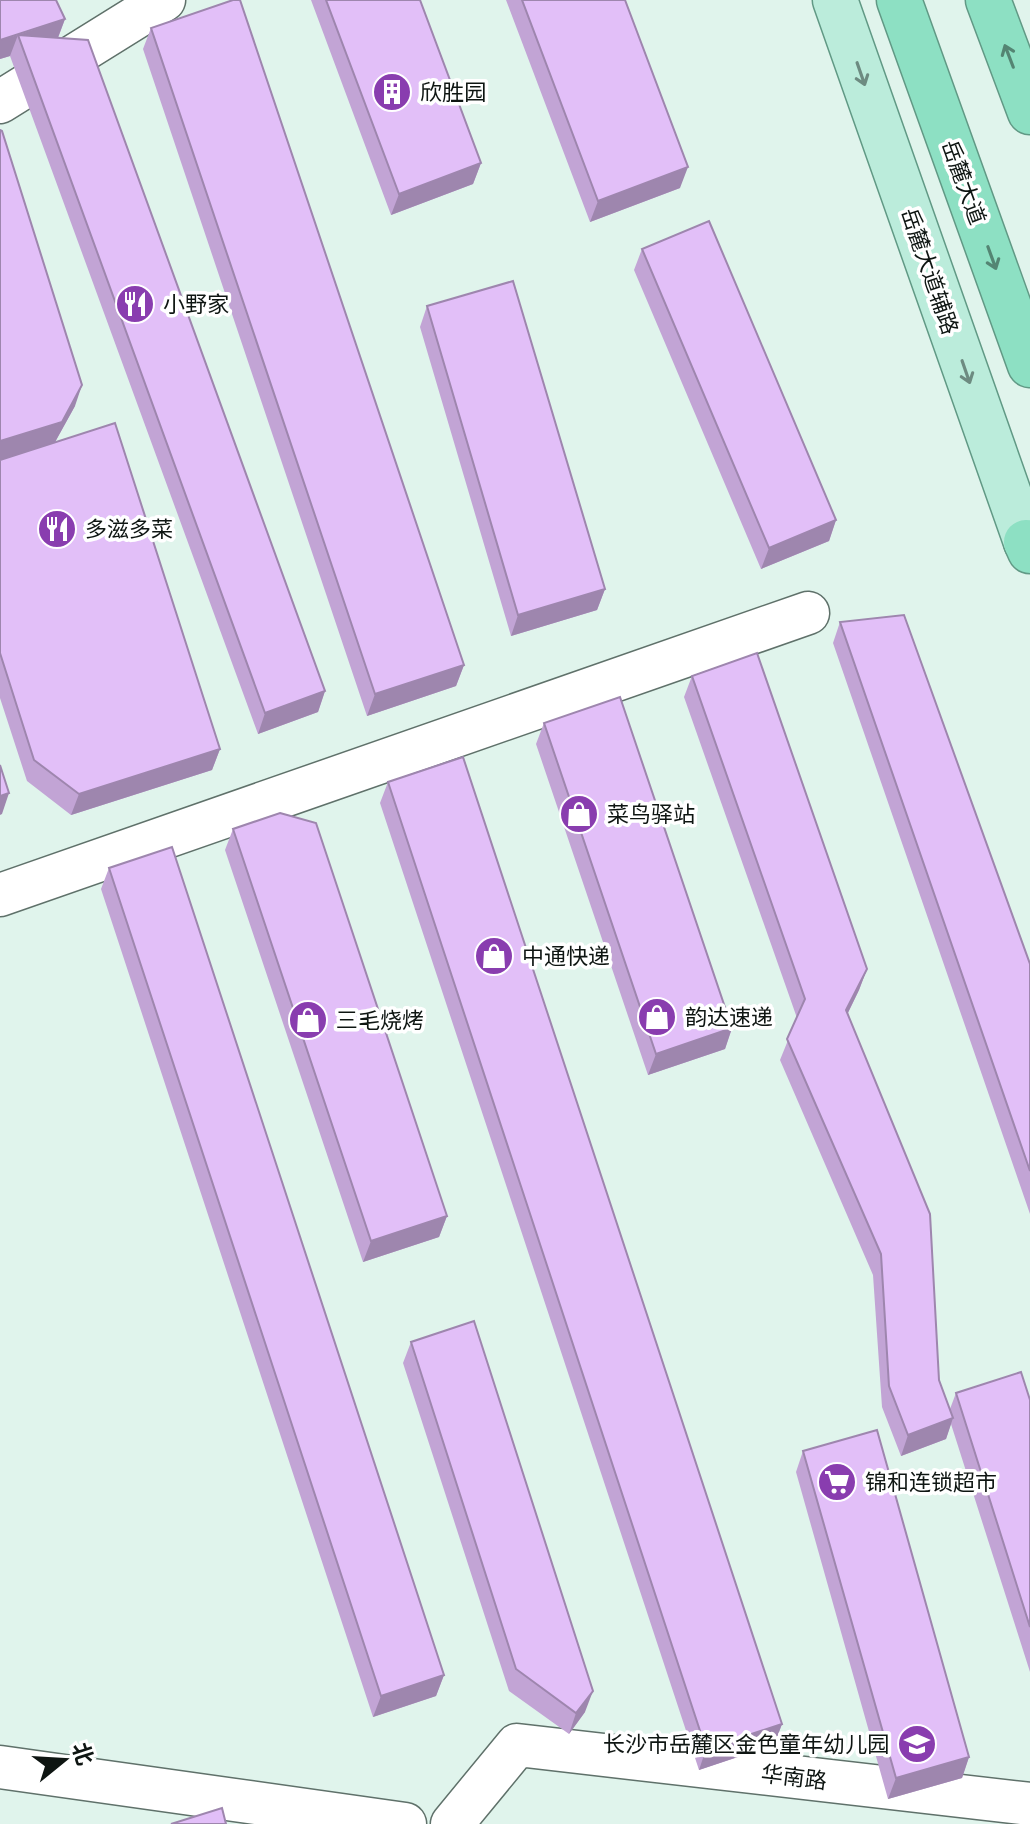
<svg xmlns="http://www.w3.org/2000/svg" width="1030" height="1824" font-family="'Source Serif 4','Noto Sans SC',serif">
	<rect width="100%" height="100%" fill="#e0f4ec"/>
	<g fill="none" stroke-linecap="round" stroke-linejoin="round">
		<g stroke="#5f716a" stroke-width="45">
			<path id="minor" d="M0,102L164,0
				M0,895L808,613
				M0,1767L405,1824
				M452,1824L517,1745L1030,1804"/>
		</g>
		<g stroke="#619985" stroke-width="47">
			<path id="major" d="M835,0L1026,542"/>
		</g>
		<g stroke="#619985" stroke-width="47">
			<path id="highway" d="M899,0L1030,365
				M988,0L1030,112
				M1026,542L1030,551"/>
		</g>
		<use href="#minor" stroke="#fff" stroke-width="42"/>
		<use href="#major" stroke="#bbecdb" stroke-width="44"/>
		<use href="#highway" stroke="#8de0c3" stroke-width="44"/>
	</g>
	<path fill="#c2a4d5" d="M0,0L65,19L58,38L325,691L318,712L258,734L10,56L0,59Z
		M311,0H420L481,163L473,184L391,215Z
		M506,0H625L680,188L590,222Z
		M151,28L464,665L456,686L367,716L143,49Z
		M0,130L75,406L55,442L220,749L212,770L71,815L27,781L0,698Z
		M642,249L836,520L829,541L761,569L634,270Z
		M427,306L605,589L597,610L511,636L420,327Z
		M840,622L1030,964V1214L833,643Z
		M692,676L867,969L859,990L848,1013L939,1380L950,1409L956,1393L1030,1400V1672L951,1424L946,1439L901,1456L882,1407L873,1275L780,1060L797,1018L684,697Z
		M544,723L732,1028L725,1049L648,1075L536,744Z
		M388,782L782,1724L774,1745L699,1770L380,803Z
		M233,829L447,1216L439,1237L363,1262L225,850Z
		M109,868L444,1675L436,1696L373,1717L101,889Z
		M411,1342L585,1712L569,1734L509,1691L403,1363Z
		M803,1451L969,1757L962,1778L888,1799L796,1472Z"/>
	<path fill="#9e86ae" d="M65,19L57,40L18,35Z
		M18,35L10,56L0,59V40Z
		M481,163L473,184L391,215L399,194Z
		M688,167L680,188L590,222L598,201Z
		M82,385L75,406L54,444L0,460V441Z
		M836,520L829,541L761,569L769,548Z
		M605,589L597,610L511,636L518,615Z
		M464,665L456,686L367,716L375,694Z
		M325,691L318,712L258,734L265,713Z
		M220,749L212,770L71,815L79,794Z
		M9,793L2,814L0,815V796Z
		M867,969L859,990L839,1031L846,1010Z
		M732,1028L725,1049L648,1075L656,1054Z
		M447,1216L439,1237L363,1262L371,1241Z
		M953,1418L946,1439L901,1456L908,1435Z
		M444,1675L436,1696L373,1717L381,1696Z
		M593,1691L585,1712L569,1734L576,1713Z
		M782,1724L774,1745L699,1770L706,1749Z
		M969,1757L962,1778L888,1799L896,1778Z"/>
	<path fill="#e2bff8" stroke="#9e86ae" stroke-width="2" d="M0,0H56L65,19L0,40Z
		M233,0H240L464,665L375,694L151,28Z
		M326,0H420L481,163L399,194Z
		M522,0H625L688,167L598,201Z
		M18,35L88,40L325,691L265,713Z
		M0,130L2,131L82,385L62,422L0,441Z
		M709,221L836,520L769,548L642,249Z
		M513,281L605,589L518,615L427,306Z
		M115,423L220,749L79,794L34,760L0,653V460Z
		M904,615L1030,964V1171L840,622Z
		M757,653L867,969L846,1010L930,1214L939,1380L953,1418L908,1435L889,1386L881,1254L787,1039L805,999L692,676Z
		M620,697L732,1028L656,1054L544,723Z
		M463,757L782,1724L706,1749L388,782Z
		M0,765L9,793L0,796Z
		M280,813L316,823L447,1216L371,1241L233,829Z
		M172,847L444,1675L381,1696L109,868Z
		M474,1321L593,1691L576,1713L516,1669L411,1342Z
		M1021,1372L1030,1400V1627L956,1393Z
		M877,1430L969,1757L896,1778L803,1451Z
		M222,1808L226,1824H171Z"/>
	<defs><path id="oneway-shaft" d="M-6 0H5M1.5-3L5.5 0L1.5 3" fill="none" stroke-width="1.6" stroke-linecap="round" stroke-linejoin="round" transform="scale(2)"/></defs>
	<g stroke="#548573">
		<use href="#oneway-shaft" transform="translate(1009 56) rotate(-111)"/>
		<use href="#oneway-shaft" transform="translate(992 258) rotate(70)"/>
	</g>
	<g stroke="#6d8b81">
		<use href="#oneway-shaft" transform="translate(861 74) rotate(71)"/>
		<use href="#oneway-shaft" transform="translate(966 372) rotate(71)"/>
	</g>
	<defs>
		<g id="building-disc" transform="scale(2)"><circle r="9.5" fill="#893daf" stroke="#fff"/><path d="M-4-6H4V6H1V3H-1V6H-4ZM-2.5-4.3h1.7v1.8h-1.7ZM.8-4.3h1.7v1.8H.8ZM-2.5-1h1.7V.8h-1.7ZM.8-1h1.7V.8H.8Z" fill="#fff"/></g>
		<g id="restaurant-disc" transform="scale(2)"><circle r="9.5" fill="#893daf" stroke="#fff"/><path d="M-5-6h1v4h1v-4h1v4h1v-4h1v5L-1.5 .5V6h-2V.5L-5-1ZM5-6V6H3V1.5H1.5Q1.5-4 5-6Z" fill="#fff"/></g>
		<g id="shop-disc" transform="scale(2)"><circle r="9.5" fill="#893daf" stroke="#fff"/><path d="M-5-2.5h2.3a2.7 3.5 0 0 1 5.4 0H5L5.5 6h-11ZM-1.5-2.5h3a1.5 2.3 0 0 0-3 0Z" fill="#fff"/></g>
		<g id="supermarket-disc" transform="scale(2)"><circle r="9.5" fill="#893daf" stroke="#fff"/><path d="M-6-5.5h2.5l.6 2H6L4.5 2H-2.5L-4.4-4H-6ZM-1.5 3.2a1.3 1.3 0 1 0 .1 0ZM3 3.2a1.3 1.3 0 1 0 .1 0Z" fill="#fff"/></g>
		<g id="school-disc" transform="scale(2)"><circle r="9.5" fill="#893daf" stroke="#fff"/><path d="M0-5L7-2L0 1L-7-2ZM-4 1L0 2.5L4 1V4Q0 6-4 4Z" fill="#fff"/></g>
	</defs>
	<g fill-rule="evenodd">
		<use href="#building-disc" x="392" y="92"/>
		<use href="#restaurant-disc" x="135" y="304"/>
		<use href="#restaurant-disc" x="57" y="529"/>
		<use href="#shop-disc" x="579" y="814"/>
		<use href="#shop-disc" x="494" y="956"/>
		<use href="#shop-disc" x="657" y="1017"/>
		<use href="#shop-disc" x="308" y="1020"/>
		<use href="#supermarket-disc" x="837" y="1482"/>
		<use href="#school-disc" x="917" y="1744"/>
	</g>
	<g text-anchor="middle" stroke-width="7" stroke-linejoin="round" paint-order="stroke">
		<g font-size="22" fill="#0e1512" stroke="#fff" text-anchor="start">
			<text x="420" y="100">欣胜园</text>
			<text x="163" y="312">小野家</text>
			<text x="85" y="537">多滋多菜</text>
			<text x="607" y="822">菜鸟驿站</text>
			<text x="522" y="964">中通快递</text>
			<text x="685" y="1025">韵达速递</text>
			<text x="336" y="1028">三毛烧烤</text>
			<text x="865" y="1490">锦和连锁超市</text>
			<text x="889" y="1752" text-anchor="end">长沙市岳麓区金色童年幼儿园</text>
		</g>
		<g font-size="22" fill="#0e1512" stroke="#fff">
			<text transform="translate(964 182) rotate(70)" y="8">岳麓大道</text>
			<text transform="translate(930 271) rotate(71)" y="8">岳麓大道辅路</text>
			<text transform="translate(794 1777) rotate(7)" y="8">华南路</text>
		</g>
	</g>
	<g transform="translate(64 1760) rotate(72)" stroke="#ffffff" stroke-width="6" paint-order="stroke">
	<path d="M0-6L14 30L0 20L-14 30Z" fill="#0e1512"/>
	<text y="-12" font-size="22" font-weight="bold" text-anchor="middle" fill="#0e1512">北</text>
	</g>
</svg>
